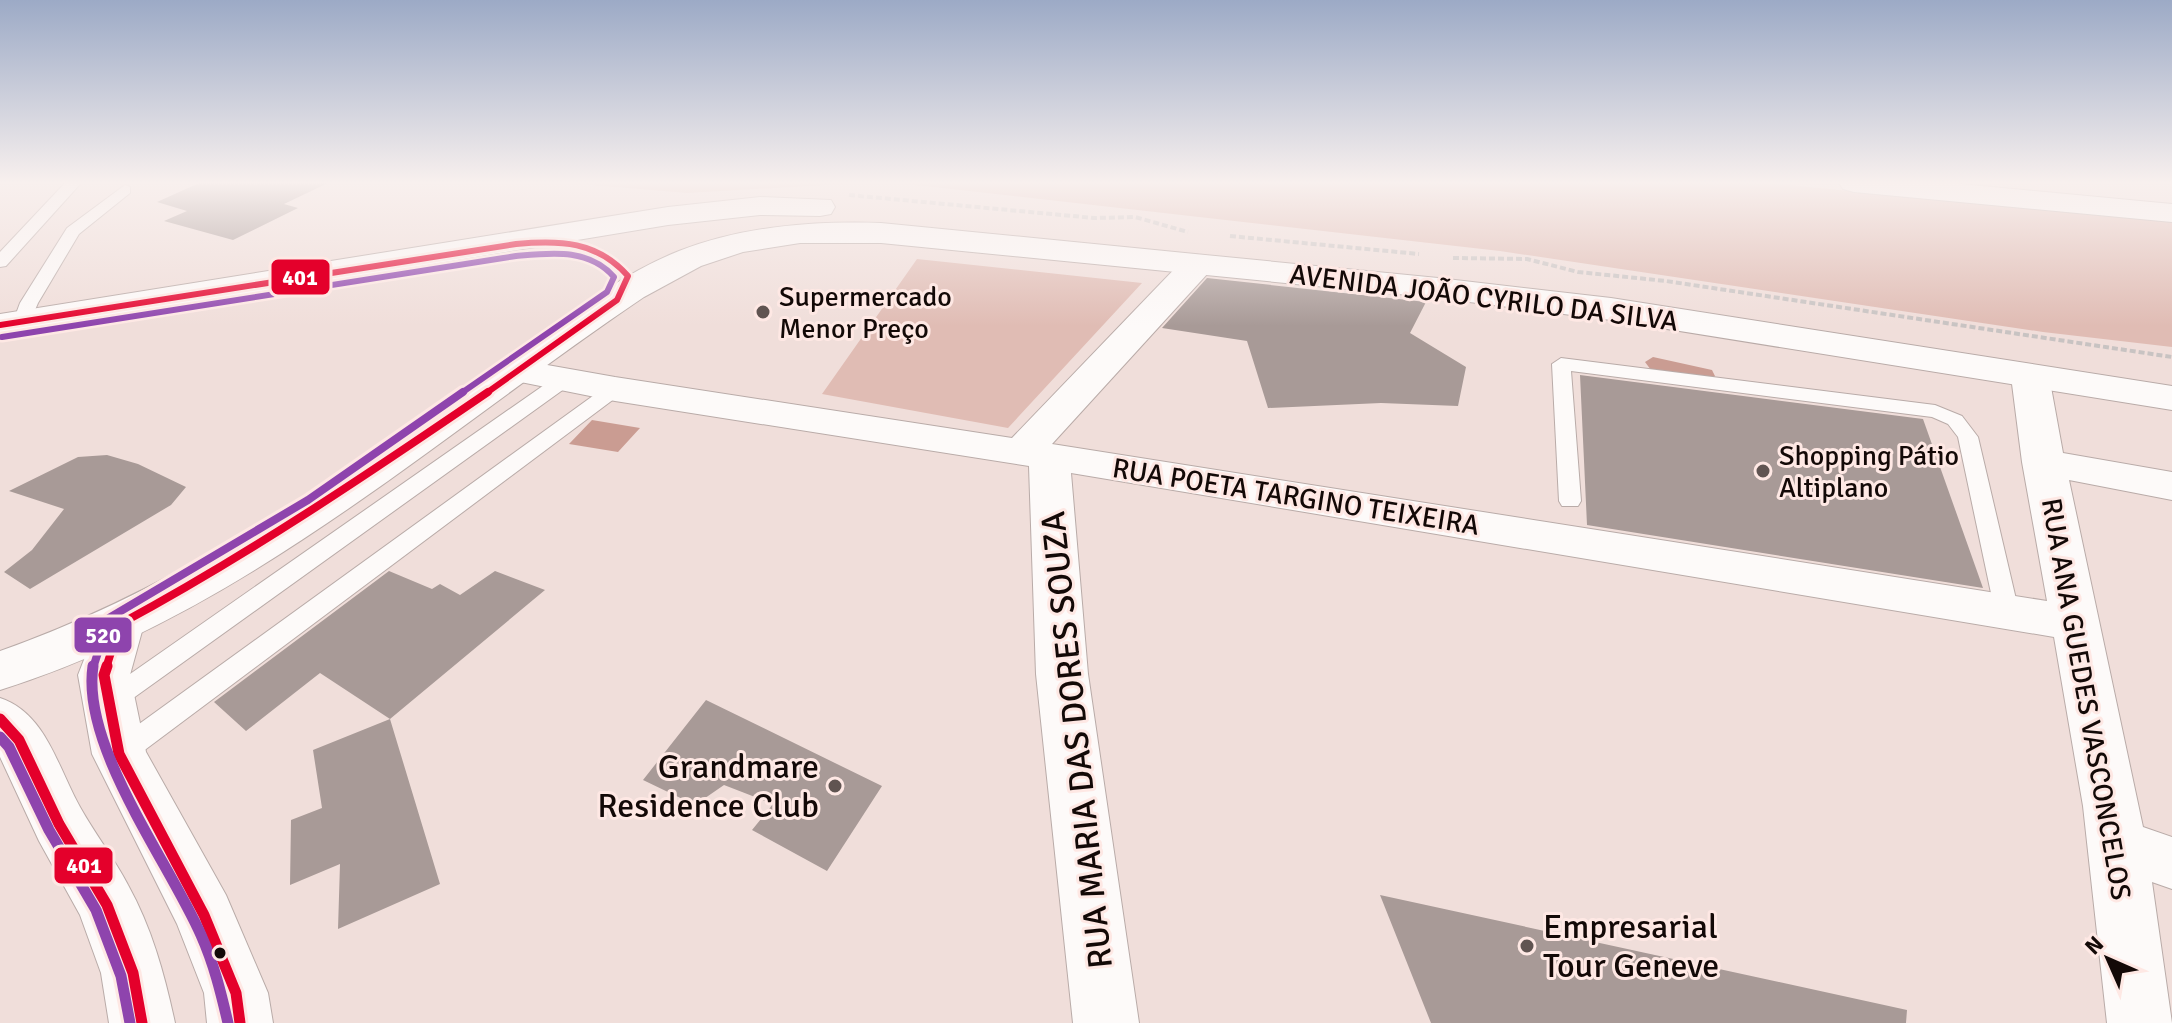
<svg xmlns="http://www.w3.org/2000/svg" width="2172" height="1023" font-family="Signika,sans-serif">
	<rect width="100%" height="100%" fill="#f0deda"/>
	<path fill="#e0bcb4" d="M568,183H859L687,193Z
		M898,183H1768L2172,222V347L2043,332L1500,251Z
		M917,259L1142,283L1008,428L822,394Z"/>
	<path fill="#ca9c92" d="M1653,357L1712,370L1715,376L1710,381L1651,370L1645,362Z
		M592,420L640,428L618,452L569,444Z"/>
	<path fill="#a89a97" d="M199,183H328L284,204L298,208L233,240L164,221L187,211L157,202Z
		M1207,278L1426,302L1410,333L1466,367L1458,406L1381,403L1268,408L1247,341L1162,328Z
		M1580,375L1923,419L1983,588L1587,525Z
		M107,455L138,464L186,487L171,505L30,589L4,572L32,550L64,509L9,491L78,457Z
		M389,571L432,589L440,584L460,595L495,571L545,590L390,719L320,673L246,731L214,702Z
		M706,700L882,786L827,871L752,830L773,804L724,785L695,805L643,780Z
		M390,719L440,884L338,929L340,864L290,885L291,820L322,808L313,750Z
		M1380,895L1907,1010L1906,1023H1431Z"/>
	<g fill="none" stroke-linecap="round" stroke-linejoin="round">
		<g stroke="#b9aba8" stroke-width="2">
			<path id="service" d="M65,183H81L6,266L0,267V252Z
				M125,185L130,187V193L79,234L38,303L28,326H16L13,322L20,303L67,228Z
				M1561,358L1935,405L1962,416L1978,437L2019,612L2016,618L2007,621L1998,618L1995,612L1958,437L1948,424L1932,417L1571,371L1581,501L1578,506H1562L1559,501L1552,364Z
				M564,374L574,380L571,384L118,709L109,712L100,709L96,702L100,695L557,376Z
				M615,383L625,389L622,393L130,761L120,764L110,761L106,753L110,745L608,385Z"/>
		</g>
		<g stroke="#b9aba8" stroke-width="2">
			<path id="minor" d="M1197,255L1209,258L1214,265L1209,272L1052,444L2047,601L2022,462L2011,376L2017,368L2030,365L2043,368L2049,376L2063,453L2172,472V500L2069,480L2143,827L2172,837V889L2152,882L2172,1023H2107L2083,806L2054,637L1071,473L1088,674L1139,1023H1073L1036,674L1029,466L615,401L506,379L500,371L506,363L519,360L615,377L1012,438L1185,258Z
				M120,606L137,611L144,624L130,675L146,752L226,895L268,993L273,1023H207L204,993L177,924L92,754L78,675L103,611Z
				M0,698C46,713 58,768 80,807C95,834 114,858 128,885C152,928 165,976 175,1023H109L101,973L80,915L39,841L0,757Z"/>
		</g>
		<g stroke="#b9aba8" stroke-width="2">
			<path id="secondary" d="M1839,183H1951L2172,204V222L1854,192L1843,189Z"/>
		</g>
		<g stroke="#b9aba8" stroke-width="2">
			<path id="primary" d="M760,197L831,200L835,207L831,214L820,216L760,215L668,225L0,336V314L668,207Z
				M881,223L1438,278L1611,298L2172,386V410L1611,320L1438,298L881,243H800L743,252L701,266L644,297C435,438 245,613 0,690V651C177,589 328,483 482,379C546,335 606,280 679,251C744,226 812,221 881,223Z"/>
		</g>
		<path stroke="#c8c3c2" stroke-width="4" stroke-dasharray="6 3" stroke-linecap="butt" d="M849,195L1094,218L1135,217L1188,232
			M1230,236L1419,254
			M1453,258L1527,259L1578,272L1666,281L2172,357"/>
		<use href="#service" fill="#fdfaf9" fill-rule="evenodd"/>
		<use href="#minor" fill="#fdfaf9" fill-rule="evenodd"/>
		<use href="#secondary" fill="#fdfaf9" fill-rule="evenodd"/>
		<use href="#primary" fill="#fdfaf9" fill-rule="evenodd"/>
		<g stroke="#fee8e4" stroke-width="11">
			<path id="bus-1-far2" d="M0,325L516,244C560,240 597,241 628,276L617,300L485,394"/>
		</g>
		<g stroke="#fee8e4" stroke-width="14">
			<path id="bus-1-far1" d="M106,668L120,624C248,555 368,474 488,392"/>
		</g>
		<g stroke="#fee8e4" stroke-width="17">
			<path id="bus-1" d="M107,666L104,675L119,754L204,915L236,993L240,1023
				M0,719L19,740L59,824L107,905L133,973L142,1023"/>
		</g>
		<g stroke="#fee8e4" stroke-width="11">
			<path id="bus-2-far2" d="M2,337L516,256C551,253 589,248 614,277L607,292L460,394"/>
		</g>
		<g stroke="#fee8e4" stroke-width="14">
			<path id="bus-2-far1" d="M93,668L109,618L308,500L463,392"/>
		</g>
		<g stroke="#fee8e4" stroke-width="17">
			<path id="bus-2" d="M93,666C81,747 169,862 201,935C214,964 221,993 228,1023
				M0,737L9,747L49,830L96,910L121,976L130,1023"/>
		</g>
		<use href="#bus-1-far2" stroke="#e4002b" stroke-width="6"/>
		<use href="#bus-1-far1" stroke="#e4002b" stroke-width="8"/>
		<use href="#bus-1" stroke="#e4002b" stroke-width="11"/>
		<use href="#bus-2-far2" stroke="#8e44ad" stroke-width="6"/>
		<use href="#bus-2-far1" stroke="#8e44ad" stroke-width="8"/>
		<use href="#bus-2" stroke="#8e44ad" stroke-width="11"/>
	</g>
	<linearGradient id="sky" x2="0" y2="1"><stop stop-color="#9caac6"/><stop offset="0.56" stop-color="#f8f0ee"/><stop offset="1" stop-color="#f8f0ee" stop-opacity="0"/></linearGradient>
	<rect width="2172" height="326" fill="url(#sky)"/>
	<g fill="#605451" stroke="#fee8e4" stroke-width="3">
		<circle cx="763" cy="312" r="8"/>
		<circle cx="1763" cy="471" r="8"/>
		<circle cx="835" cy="786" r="8"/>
		<circle cx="1527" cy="946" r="8"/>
	</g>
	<circle fill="#130907" stroke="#fee8e4" stroke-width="3" cx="220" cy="953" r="7"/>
	<g text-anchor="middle" stroke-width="6" stroke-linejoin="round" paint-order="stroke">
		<g font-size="28" fill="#130907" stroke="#fee8e4" text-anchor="start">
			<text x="779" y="306">Supermercado<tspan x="779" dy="32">Menor Preço</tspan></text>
			<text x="1779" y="465">Shopping Pátio<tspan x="1779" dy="32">Altiplano</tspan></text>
		</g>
		<g font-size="28" fill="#130907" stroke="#fee8e4">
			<text transform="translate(1484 297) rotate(7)" y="10">AVENIDA JOÃO CYRILO DA SILVA</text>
			<text transform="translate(1296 496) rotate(9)" y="10">RUA POETA TARGINO TEIXEIRA</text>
			<text transform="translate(2087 699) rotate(80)" y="10">RUA ANA GUEDES VASCONCELOS</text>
		</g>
		<g font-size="34" fill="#130907" stroke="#fee8e4">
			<text transform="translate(1076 740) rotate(-96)" y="12">RUA MARIA DAS DORES SOUZA</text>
		</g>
		<g font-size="34" fill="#130907" stroke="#fee8e4" text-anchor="end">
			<text x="819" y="778">Grandmare<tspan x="819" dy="39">Residence Club</tspan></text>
			<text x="1543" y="938" text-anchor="start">Empresarial<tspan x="1543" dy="39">Tour Geneve</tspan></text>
		</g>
	</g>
	<g stroke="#fee8e4" stroke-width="3">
		<rect x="270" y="258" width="61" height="38" rx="8" fill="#e4002b"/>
		<rect x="73" y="616" width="60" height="38" rx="8" fill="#8e44ad"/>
		<rect x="53" y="846" width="61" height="39" rx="8" fill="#e4002b"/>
	</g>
	<g font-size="22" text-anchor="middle" font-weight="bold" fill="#fff">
		<text x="300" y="285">401</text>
		<text x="103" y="643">520</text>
		<text x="84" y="873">401</text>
	</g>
	<g transform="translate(2108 959) rotate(315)" stroke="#fee8e4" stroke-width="6" paint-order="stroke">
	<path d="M0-6L14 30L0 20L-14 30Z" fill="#130907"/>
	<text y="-12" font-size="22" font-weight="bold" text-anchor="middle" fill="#130907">N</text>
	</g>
</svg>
